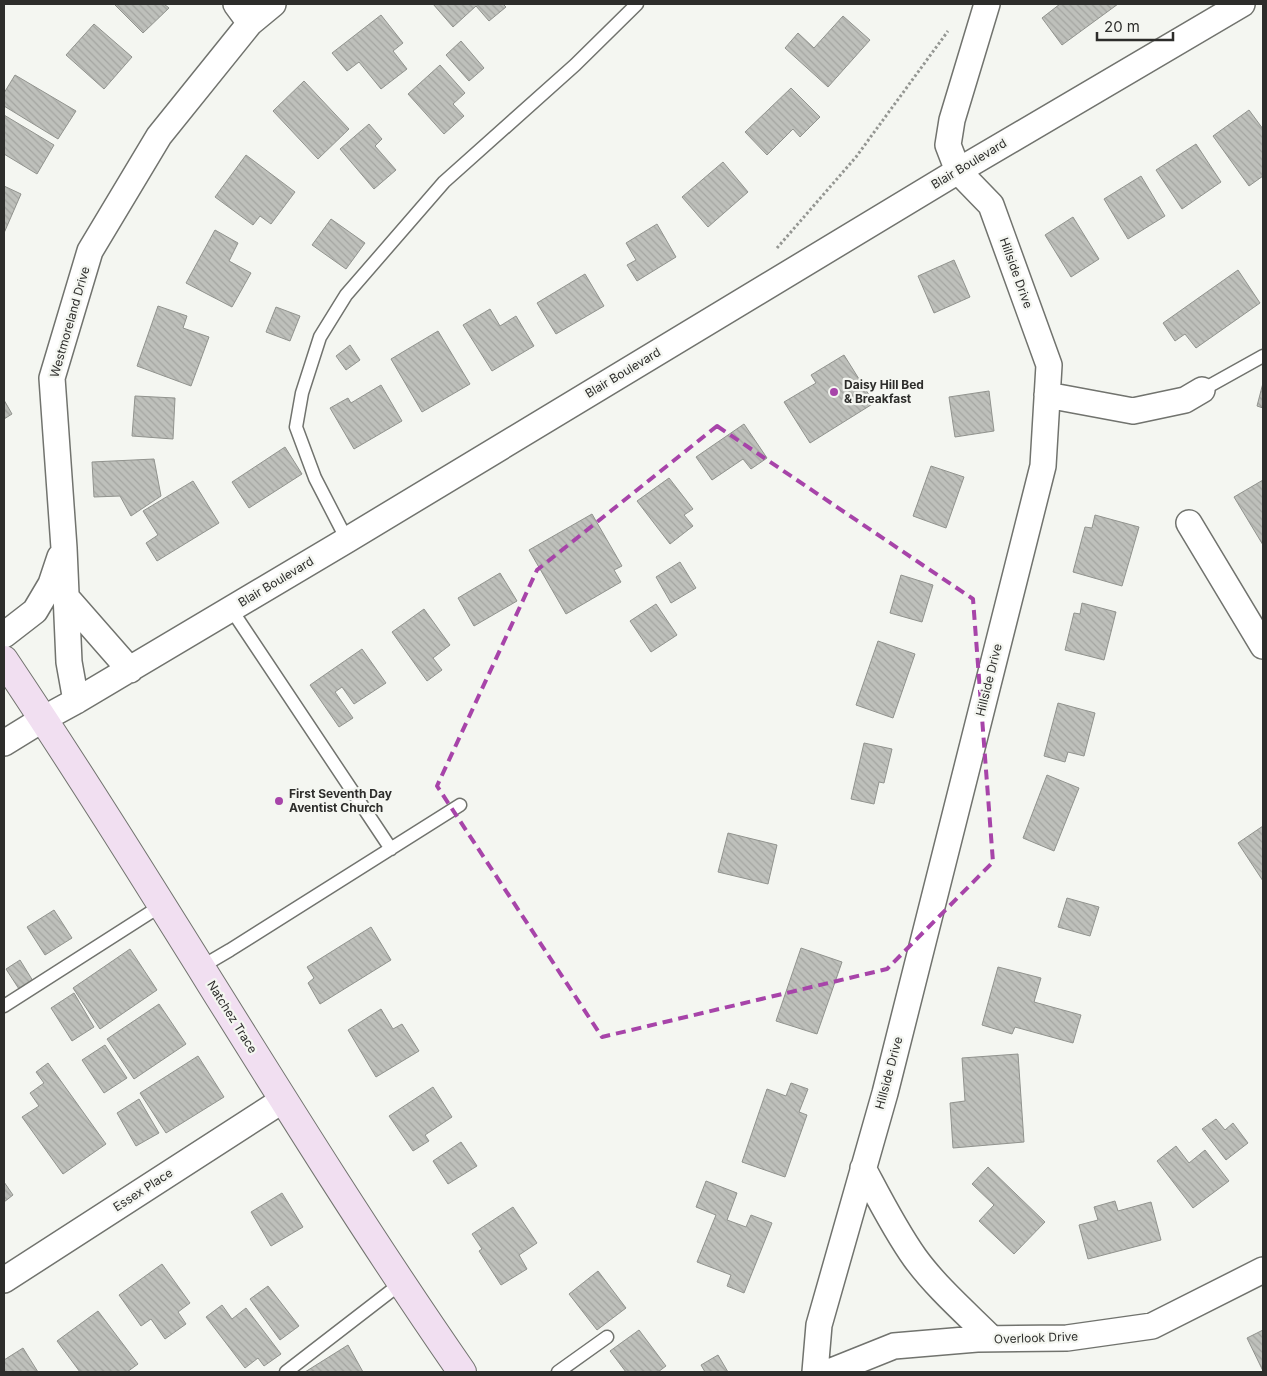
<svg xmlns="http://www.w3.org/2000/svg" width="1267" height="1376" font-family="Inter,sans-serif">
	<defs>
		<pattern id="building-back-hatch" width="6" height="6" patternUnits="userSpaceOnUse" patternTransform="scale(1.25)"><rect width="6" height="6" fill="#bec0bb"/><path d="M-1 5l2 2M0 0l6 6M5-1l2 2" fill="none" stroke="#a4a5a1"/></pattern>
	</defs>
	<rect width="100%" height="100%" fill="#f4f6f1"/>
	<path fill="url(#building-back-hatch)" stroke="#91938e" d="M114,4H164L169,8L143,33Z
		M433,4H503L506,7L489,21L476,6L453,27Z
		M1060,4H1118L1062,45L1042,18Z
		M381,15L403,43L393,51L407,69L381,89L359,62L347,71L332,53Z
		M843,16L870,40L828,87L785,48L798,33L814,48Z
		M94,24L132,57L104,89L66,55Z
		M461,41L484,68L469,81L446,55Z
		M440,65L465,93L453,104L464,116L444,134L408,94Z
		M15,75L76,111L58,139L4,106V93Z
		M304,81L349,129L318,159L273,111Z
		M791,88L820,117L800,137L793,129L767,155L745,132Z
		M1249,110L1263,129V176L1249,186L1213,136Z
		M4,115L54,145L37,174L4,154Z
		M369,124L382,139L375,146L396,170L374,189L340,149Z
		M1196,144L1221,182L1182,209L1156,170Z
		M246,155L295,192L271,224L260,216L253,225L215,197Z
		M723,162L748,192L708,227L682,197Z
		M1141,176L1165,216L1128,239L1104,199Z
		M4,186L21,194L4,233Z
		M1073,217L1099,259L1071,277L1045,235Z
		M331,219L365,243L346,269L312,245Z
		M657,224L676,257L637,281L627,265L636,260L626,243Z
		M215,230L238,243L229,261L251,273L232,307L186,283Z
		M954,260L970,297L934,313L918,276Z
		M1238,270L1260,303L1196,348L1185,334L1175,341L1163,323Z
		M585,274L604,306L556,334L537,303Z
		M158,306L187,316L183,328L209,337L191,386L137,366Z
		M276,307L300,316L290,341L266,332Z
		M490,309L500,326L516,316L534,346L492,371L463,325Z
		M438,331L470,384L422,412L391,359Z
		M350,345L360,360L346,370L336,356Z
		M844,355L874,403L810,443L784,402L816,383L811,375Z
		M1263,383V408L1257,406Z
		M381,385L402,421L354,449L330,408L348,398L351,403Z
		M989,391L994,431L955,437L949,397Z
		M135,396L175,398L173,439L132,436Z
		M4,400L12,414L4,419Z
		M744,424L767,458L751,469L743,459L712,480L696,457Z
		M285,447L302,474L249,508L232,482Z
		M154,459L161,496L131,516L120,496L94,497L92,462Z
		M931,466L964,477L946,528L913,516Z
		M669,478L693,509L684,515L693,526L670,544L637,501Z
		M1263,480V545L1234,497Z
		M193,481L219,523L157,561L146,543L158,535L143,511Z
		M592,514L622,566L614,570L621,582L566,614L529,550Z
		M1095,515L1139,527L1122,586L1073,572L1085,527L1092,528Z
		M680,562L696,588L671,603L656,577Z
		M500,573L517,601L474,626L458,598Z
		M901,575L933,585L922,622L890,613Z
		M1082,603L1116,612L1104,660L1065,650L1074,613L1080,614Z
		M656,604L677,635L651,652L630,621Z
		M424,609L450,645L433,658L442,670L427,681L392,632Z
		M878,641L915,654L893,718L856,705Z
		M362,649L386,683L354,704L342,687L335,692L353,718L339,727L310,685Z
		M1058,703L1095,713L1084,756L1068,752L1065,762L1044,756Z
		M864,743L892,749L884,783L879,782L874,804L851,799Z
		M1047,775L1079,788L1054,851L1023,838Z
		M1263,826V881L1238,843Z
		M728,833L777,845L768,884L718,872Z
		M1067,898L1099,907L1090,936L1058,927Z
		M54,910L72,938L45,955L27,927Z
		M371,927L391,960L320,1004L308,983L314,978L307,967Z
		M801,948L842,962L817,1034L776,1021Z
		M130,949L157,990L100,1029L73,988Z
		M20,960L33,981L19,989L6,969Z
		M998,967L1041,978L1034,1002L1081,1015L1073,1043L1015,1027L1012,1034L982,1025Z
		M74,993L94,1027L72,1041L51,1008Z
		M159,1004L186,1044L134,1079L107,1039Z
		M381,1009L393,1029L402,1024L419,1051L376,1077L348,1030Z
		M105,1045L127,1078L104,1093L82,1060Z
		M1018,1054L1024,1142L953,1148L950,1103L965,1101L962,1058Z
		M198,1056L224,1097L166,1133L140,1093Z
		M48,1063L106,1144L63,1174L22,1117L39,1106L30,1093L44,1083L36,1072Z
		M791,1083L808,1089L799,1112L807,1115L785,1177L742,1162L767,1089L786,1096Z
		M433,1087L452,1117L425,1135L429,1141L413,1151L389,1116Z
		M139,1099L159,1133L136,1146L117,1113Z
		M1216,1119L1225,1130L1233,1123L1248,1143L1226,1160L1202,1129Z
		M461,1142L477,1166L448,1184L433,1161Z
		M1176,1146L1189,1163L1205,1150L1229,1181L1193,1208L1157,1161Z
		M988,1167L1045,1222L1014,1254L979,1221L994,1205L972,1184Z
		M706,1181L737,1193L727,1220L746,1227L751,1215L772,1223L744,1293L727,1286L731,1275L697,1262L716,1215L696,1207Z
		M4,1182L13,1195L4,1202Z
		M282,1193L303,1227L271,1246L251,1212Z
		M1115,1201L1118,1211L1151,1202L1161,1240L1088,1259L1079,1225L1098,1220L1094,1207Z
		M513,1207L537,1243L519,1255L527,1269L501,1285L479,1251L482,1249L472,1234Z
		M162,1264L190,1303L178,1312L186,1324L165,1339L151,1319L141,1326L119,1295Z
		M598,1271L626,1308L597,1330L569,1294Z
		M268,1286L299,1326L280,1340L250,1299Z
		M222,1305L232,1319L246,1308L281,1354L264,1366L258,1358L245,1368L206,1317Z
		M98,1311L138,1364L127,1372H80L57,1341Z
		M639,1330L666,1366L658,1372H626L610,1351Z
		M1263,1330V1371L1247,1338Z
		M348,1345L363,1372H305Z
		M23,1348L38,1372H4V1360Z
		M718,1355L728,1372H705L701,1365Z"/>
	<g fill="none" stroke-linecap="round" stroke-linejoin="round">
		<g stroke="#71736e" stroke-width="15">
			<path id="lane" d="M1202,390L1263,356
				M347,540L315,478L296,427L302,393L320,337L346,295L444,182L575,65L637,4
				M231,609L391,849
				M201,967L230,950L460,805
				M4,1006L162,905
				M286,1372L400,1284
				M558,1372L607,1337"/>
		</g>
		<g stroke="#71736e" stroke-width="28">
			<path id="street" d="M236,4L250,23
				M1047,395L1133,411L1185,400L1202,390
				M1189,523L1263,646
				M66,597L130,670
				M4,635L35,611L51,584L60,557
				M76,701L69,662L64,548L52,378L90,251L159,136L250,23L273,4
				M4,743L43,719L76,701L347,540L958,171L1242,4
				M863,1168C879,1198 895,1230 915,1258C936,1287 967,1314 992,1339
				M4,1280L283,1100
				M815,1372L819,1325L885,1093L1043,466L1049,365L991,205L958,171L948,145L952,120L987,4
				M829,1372L894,1346L977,1339L1067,1338L1152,1326L1263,1270"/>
		</g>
		<g stroke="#71736e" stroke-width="30">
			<path id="secondary" d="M4,660C161,894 301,1140 462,1372"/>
		</g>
		<path stroke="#949692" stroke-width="3" stroke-dasharray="2.5 2.5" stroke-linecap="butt" d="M777,248L856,157L948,31"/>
		<use href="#lane" stroke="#fff" stroke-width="12"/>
		<use href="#street" stroke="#fff" stroke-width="25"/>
		<use href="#secondary" stroke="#f1dff1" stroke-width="28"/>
	</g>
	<path fill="none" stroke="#a744a9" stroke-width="4" stroke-dasharray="10 6" stroke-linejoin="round" d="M717,426L973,599L993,862L887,969L602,1037L437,786L537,570Z"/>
	<g fill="#a744a9" stroke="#f4f6f1" stroke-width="2">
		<circle cx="834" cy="392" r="5"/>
		<circle cx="279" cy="801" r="5"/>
	</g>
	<g text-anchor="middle" stroke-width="4.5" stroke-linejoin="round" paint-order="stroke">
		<g font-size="12" fill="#2d2d2b" stroke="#f4f6f1">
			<text transform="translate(969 164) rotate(-31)" y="4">Blair Boulevard</text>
			<text transform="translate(1016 273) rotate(70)" y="4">Hillside Drive</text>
			<text transform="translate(70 322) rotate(-74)" y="4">Westmoreland Drive</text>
			<text transform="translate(623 373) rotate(-31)" y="4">Blair Boulevard</text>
			<text transform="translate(276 582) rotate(-31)" y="4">Blair Boulevard</text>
			<text transform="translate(989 680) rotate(-76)" y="4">Hillside Drive</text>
			<text transform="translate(232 1017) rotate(58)" y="4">Natchez Trace</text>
			<text transform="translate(889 1073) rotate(-75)" y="4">Hillside Drive</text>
			<text transform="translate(143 1190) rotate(-33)" y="4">Essex Place</text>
			<text transform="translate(1036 1338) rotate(-2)" y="4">Overlook Drive</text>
		</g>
		<g font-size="12" font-weight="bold" fill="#2d2d2b" stroke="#f4f6f1" text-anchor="start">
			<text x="844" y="389">Daisy Hill Bed<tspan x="844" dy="14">&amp; Breakfast</tspan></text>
			<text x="289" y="798">First Seventh Day<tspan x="289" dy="14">Aventist Church</tspan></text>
		</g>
	</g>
	<rect width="1267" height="1376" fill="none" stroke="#2d2d2b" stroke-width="10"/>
	<path d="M1097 32v8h76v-8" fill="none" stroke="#2d2d2b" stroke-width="2.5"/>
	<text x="1104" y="32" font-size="15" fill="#2d2d2b" stroke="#f4f6f1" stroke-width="4" paint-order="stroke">20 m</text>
</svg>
